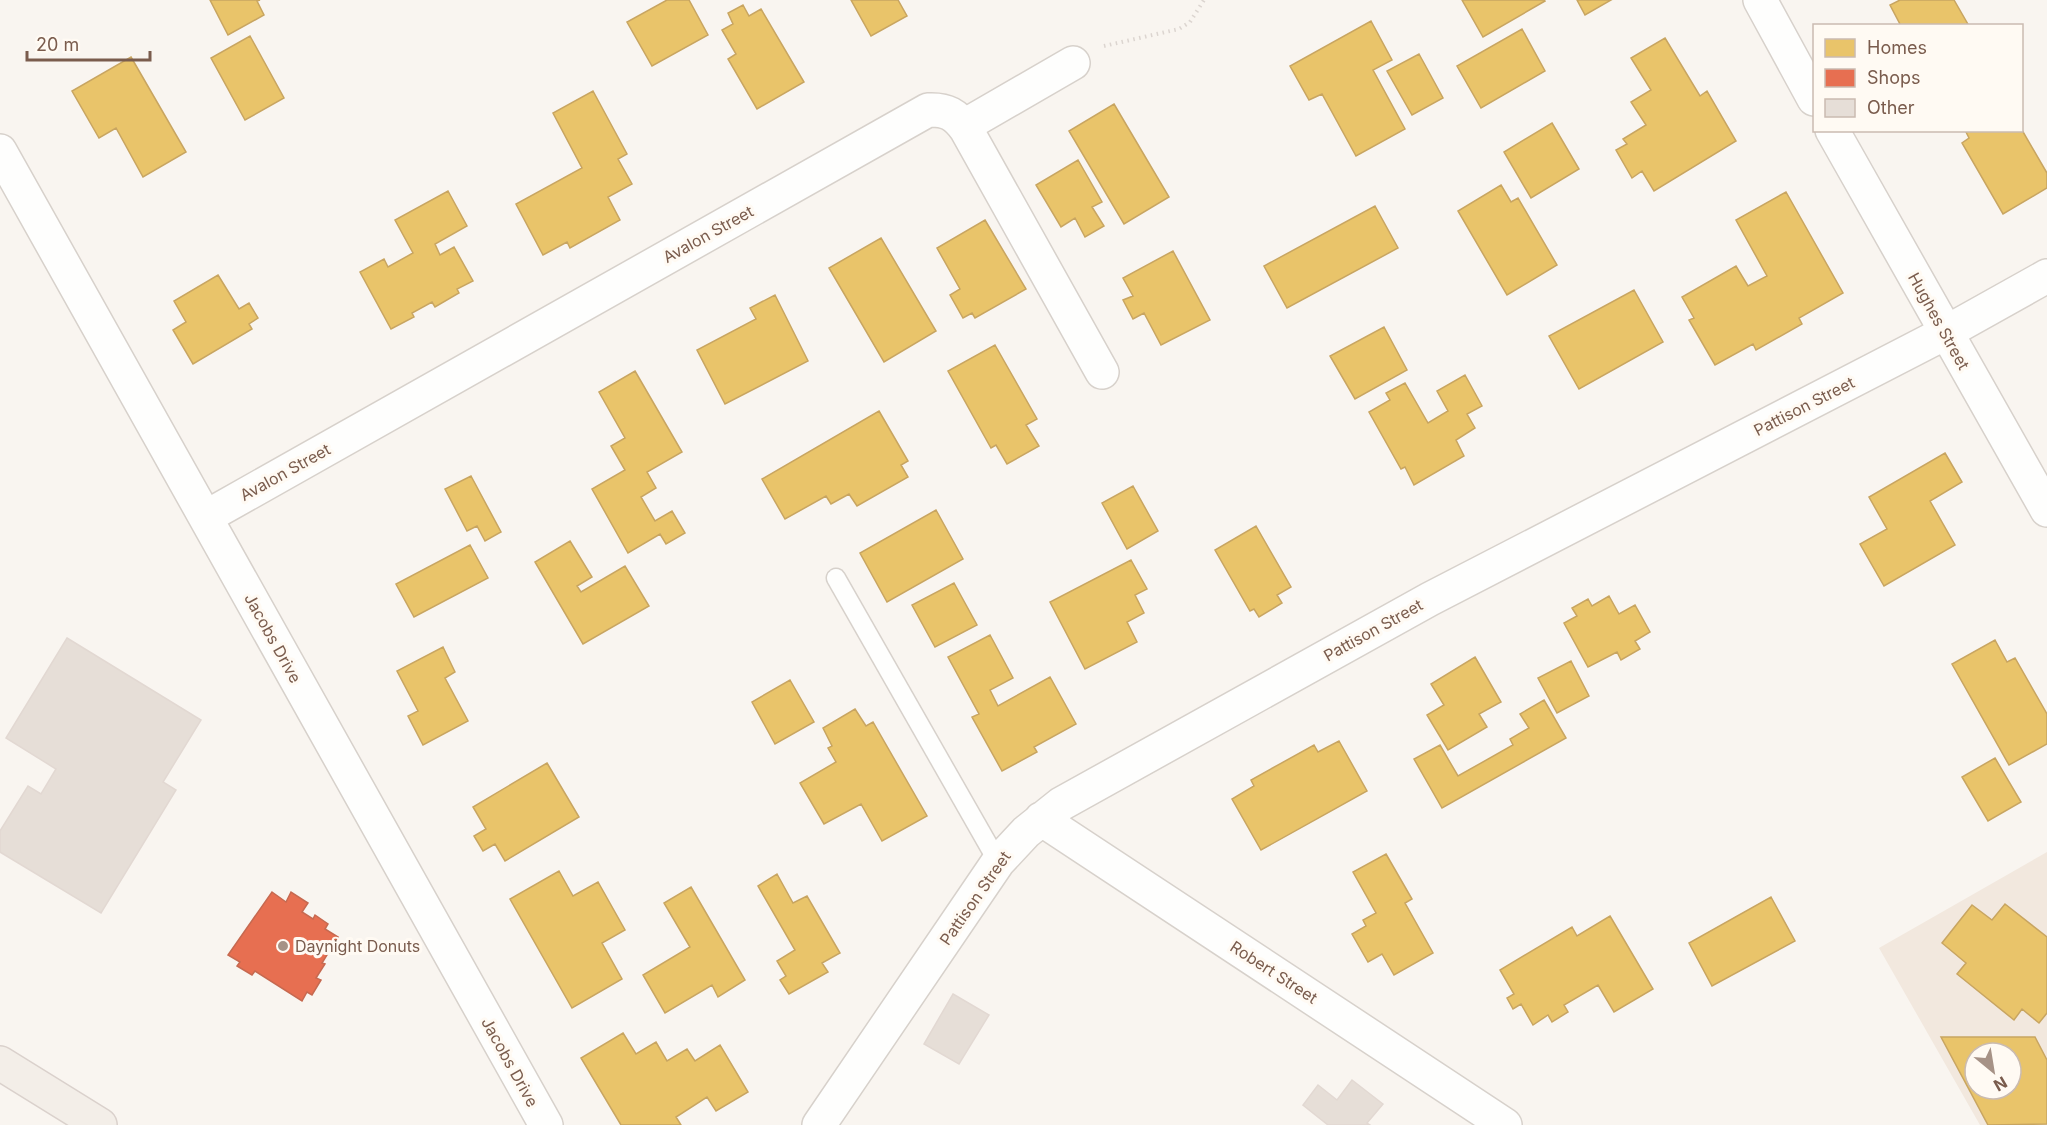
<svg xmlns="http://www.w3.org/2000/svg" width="2047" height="1125" font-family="Inter,sans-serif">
	<rect width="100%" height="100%" fill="#f9f5f0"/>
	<path fill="#f2e8de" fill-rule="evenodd" d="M2047,852V1125H1980L1879,948ZM1975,1053H2011V1089H1975Z"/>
	<path fill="#e9c46a" stroke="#c8a561" stroke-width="1.5" fill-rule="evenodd" d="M210,0H260L257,1L264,15L228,35Z
		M667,0H689L708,35L652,66L627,22Z
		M851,0H898L907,16L871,36Z
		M1462,0H1544L1545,1L1483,37Z
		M1577,0H1611L1585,15Z
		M1900,0H1954L1969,26H1901L1890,5Z
		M743,5L749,16L761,9L804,82L757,109L728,59L736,54L722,30L733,24L728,13Z
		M1371,21L1392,60L1373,70L1405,129L1356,156L1322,94L1309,100L1290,66Z
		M1522,29L1545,71L1481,108L1457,66Z
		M250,36L284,98L245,120L211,58Z
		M1665,38L1700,96L1707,91L1736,141L1654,191L1642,171L1632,178L1616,150L1627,144L1623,139L1646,125L1631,102L1651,90L1631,58Z
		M1419,54L1443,98L1412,115L1387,71Z
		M131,57L186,152L143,177L116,128L99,138L72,91Z
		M593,91L627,154L618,159L632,184L608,197L620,220L570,248L567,242L543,255L516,204L582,168L553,113Z
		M1114,104L1169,197L1124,224L1069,131Z
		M1552,123L1579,169L1531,198L1504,152Z
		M1965,130H2022L2047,173V188L2003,214L1962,143L1969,138Z
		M1078,160L1102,202L1092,207L1104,226L1085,237L1075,218L1061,227L1036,185Z
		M1501,185L1511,202L1518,198L1557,265L1507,295L1458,211Z
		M448,191L467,226L435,244L440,255L454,247L473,281L457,289L459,293L435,307L432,302L412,313L414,317L391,329L360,272L384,259L388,267L413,253L395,220Z
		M1786,192L1843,293L1799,318L1802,324L1756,350L1753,344L1715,365L1689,320L1694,318L1682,297L1736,266L1748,286L1767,276L1736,220Z
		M1375,206L1398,248L1287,308L1264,266Z
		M985,220L1026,289L975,318L972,313L963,318L950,295L960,289L937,248Z
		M881,238L936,331L884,362L829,268Z
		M1173,251L1210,320L1161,345L1144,313L1133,319L1123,300L1133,296L1123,278Z
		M218,275L239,309L249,303L258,318L249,324L252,329L193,364L173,330L186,322L174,301Z
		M1634,290L1663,342L1579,389L1549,336Z
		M775,295L808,361L725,404L697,350L756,319L750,308Z
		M1384,327L1407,370L1355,399L1330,356Z
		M995,345L1037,419L1026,425L1039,446L1007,464L996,445L991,448L948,371Z
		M635,371L682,452L647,472L656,488L641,497L655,521L672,511L685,533L666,544L660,534L628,553L592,489L625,470L611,446L625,438L599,392Z
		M1465,375L1482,406L1467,414L1475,428L1456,440L1464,456L1414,485L1405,467L1401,469L1369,412L1390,400L1386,393L1405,383L1428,423L1448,411L1437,391Z
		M879,411L908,461L901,465L908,477L857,506L849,494L831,504L826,496L785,519L762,479Z
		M1945,453L1962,482L1930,501L1955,545L1884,586L1860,544L1887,529L1869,497Z
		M471,476L501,532L485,541L477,526L467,531L445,489Z
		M1133,486L1158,531L1127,549L1102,503Z
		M936,510L963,559L887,602L860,553Z
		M1256,526L1291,587L1277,595L1282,603L1259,617L1254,609L1250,611L1215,550Z
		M570,541L592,577L577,586L581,592L625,566L649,606L583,644L535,562Z
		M470,545L488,578L414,617L396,584Z
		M1131,560L1147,589L1135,595L1144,613L1127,622L1137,642L1085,669L1050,602Z
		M954,583L977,625L935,647L912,605Z
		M1609,596L1619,614L1635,605L1650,632L1635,641L1640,649L1621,660L1617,652L1588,667L1564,623L1577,616L1572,608L1588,599L1592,606Z
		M990,635L1013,678L990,690L998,706L1050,677L1076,724L1034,747L1037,752L1002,771L972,717L979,714L948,657Z
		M1995,640L2007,662L2015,658L2047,714V744L2009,765L1952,664Z
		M443,647L455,672L445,678L468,721L423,745L408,716L418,711L397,671Z
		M1475,657L1501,702L1479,714L1487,727L1448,750L1427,715L1444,705L1431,684Z
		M1571,661L1589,696L1557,713L1538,678Z
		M790,680L814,722L775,744L752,702Z
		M1544,700L1566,738L1442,808L1414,759L1440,745L1458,776L1513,745L1510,739L1529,728L1520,714Z
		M855,709L866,726L873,722L927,816L882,841L861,804L824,824L800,783L836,762L828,748L832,746L823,728Z
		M1339,741L1367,791L1261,850L1232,799L1254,786L1251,780L1314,745L1318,752Z
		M1995,758L2021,802L1988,821L1962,777Z
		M547,763L579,817L505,861L495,844L483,851L474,836L486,829L473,807Z
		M1386,854L1412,899L1405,903L1433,953L1394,975L1382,954L1368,962L1352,934L1366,926L1363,920L1376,913L1353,872Z
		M559,871L573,896L598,882L625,930L602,943L622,979L572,1008L510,899Z
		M777,874L793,903L807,896L840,953L822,963L828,972L789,994L780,980L786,976L777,961L795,950L758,886Z
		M691,887L745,980L718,997L712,985L665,1013L643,975L690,947L664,903Z
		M1771,897L1795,941L1712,986L1689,943Z
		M2005,904L2047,937V1013L2039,1023L2022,1009L2014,1020L1957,974L1966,963L1942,943L1972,905L1992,920Z
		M1610,916L1653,989L1614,1012L1598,985L1564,1005L1568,1012L1552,1022L1548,1015L1533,1025L1521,1004L1513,1009L1507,998L1514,994L1500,970L1572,927L1577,936Z
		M623,1033L636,1054L656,1042L667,1061L687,1049L695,1061L720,1045L748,1092L716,1111L707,1097L676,1117L681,1125H621L581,1058Z
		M1941,1037H2035L2047,1060V1124L1988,1125ZM1975,1053H2011V1089H1975Z"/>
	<path fill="#e76f51" stroke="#c66950" stroke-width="1.5" d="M272,892L286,902L291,892L308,903L302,912L313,919L315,915L328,924L325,929L338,937L322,963L325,964L316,978L321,980L312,995L307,992L302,1001L255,971L252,975L237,966L240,962L228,955Z"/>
	<path fill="#e6ded7" stroke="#e2d8d2" stroke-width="1.5" d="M67,638L201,720L163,782L176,790L101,913L0,852V831L28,786L41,794L56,769L6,738Z
		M953,994L989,1015L959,1064L924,1044Z
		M1352,1080L1383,1104L1367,1123L1370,1125H1328L1303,1105L1318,1085L1337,1100Z"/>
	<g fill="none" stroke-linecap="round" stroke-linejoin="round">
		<g stroke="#d7d1cb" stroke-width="21">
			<path id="service" d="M836,578L998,862"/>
		</g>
		<g stroke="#d7d1cb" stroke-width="36">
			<path id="minor" d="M1760,0L1814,99
				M964,126L1073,63
				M1832,130L2047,510
				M206,517L928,110C947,109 956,115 966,129L1102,372
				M1041,819L1505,1125
				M819,1125L998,862L1026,832L1061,804L1430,599L1945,333L2047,276"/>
		</g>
		<g stroke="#d7d1cb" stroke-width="36">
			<path id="tertiary" d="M0,151L546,1125"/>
		</g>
		<g stroke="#dad1cc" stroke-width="36">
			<path id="primary" d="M0,1063L100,1125"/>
		</g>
		<path stroke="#dcd5d0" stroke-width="4" stroke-dasharray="1.5 4.5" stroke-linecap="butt" d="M1104,46L1179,29L1190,22L1204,0"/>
		<use href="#service" stroke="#fefefd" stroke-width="18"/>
		<use href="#minor" stroke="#fefefd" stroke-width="33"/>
		<use href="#tertiary" stroke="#fefefd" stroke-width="33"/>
		<use href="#primary" stroke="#f3eee8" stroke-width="33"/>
	</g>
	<circle fill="#a69286" stroke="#fffaf3" stroke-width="2" cx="283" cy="946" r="6"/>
	<g text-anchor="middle" stroke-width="6" stroke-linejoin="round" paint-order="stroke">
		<g font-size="16" fill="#7a5c4d" stroke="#fffaf3">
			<text transform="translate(708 234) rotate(-29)" y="6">Avalon Street</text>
			<text transform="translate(1939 321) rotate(61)" y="6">Hughes Street</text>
			<text transform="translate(1804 406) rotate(-27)" y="6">Pattison Street</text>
			<text transform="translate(285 472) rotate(-29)" y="6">Avalon Street</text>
			<text transform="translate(1373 630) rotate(-29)" y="6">Pattison Street</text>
			<text transform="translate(273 638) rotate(61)" y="6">Jacobs Drive</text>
			<text transform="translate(975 898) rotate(-55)" y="6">Pattison Street</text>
			<text transform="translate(1274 972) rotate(33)" y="6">Robert Street</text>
			<text transform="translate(510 1062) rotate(61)" y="6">Jacobs Drive</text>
		</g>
		<g font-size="16" fill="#7a5c4d" stroke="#fffaf3" text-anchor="start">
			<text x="295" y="952">Daynight Donuts</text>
		</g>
	</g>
	<rect x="1813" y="24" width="210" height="108" fill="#fffaf3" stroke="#cabbb1" stroke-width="1.5"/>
	<rect x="1825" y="39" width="30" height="18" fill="#e9c46a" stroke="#cabbb1" stroke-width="1.5"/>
	<text x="1867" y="54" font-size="18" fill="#7a5c4d">Homes</text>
	<rect x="1825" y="69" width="30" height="18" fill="#e76f51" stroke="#cabbb1" stroke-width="1.5"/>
	<text x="1867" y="84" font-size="18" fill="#7a5c4d">Shops</text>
	<rect x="1825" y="99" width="30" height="18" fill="#e6ded7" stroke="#cabbb1" stroke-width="1.5"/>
	<text x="1867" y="114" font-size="18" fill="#7a5c4d">Other</text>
	<g transform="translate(1993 1071) rotate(150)"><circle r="28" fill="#fffaf3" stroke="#cabbb1" stroke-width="1.5"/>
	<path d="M0-4.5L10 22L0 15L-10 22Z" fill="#a69286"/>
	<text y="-9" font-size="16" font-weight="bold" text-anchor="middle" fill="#7a5c4d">N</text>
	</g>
	<path d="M27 51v9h123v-9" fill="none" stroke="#7a5c4d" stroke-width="3"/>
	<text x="36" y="51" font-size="18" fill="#7a5c4d" stroke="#fffaf3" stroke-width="4.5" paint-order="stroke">20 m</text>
</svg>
